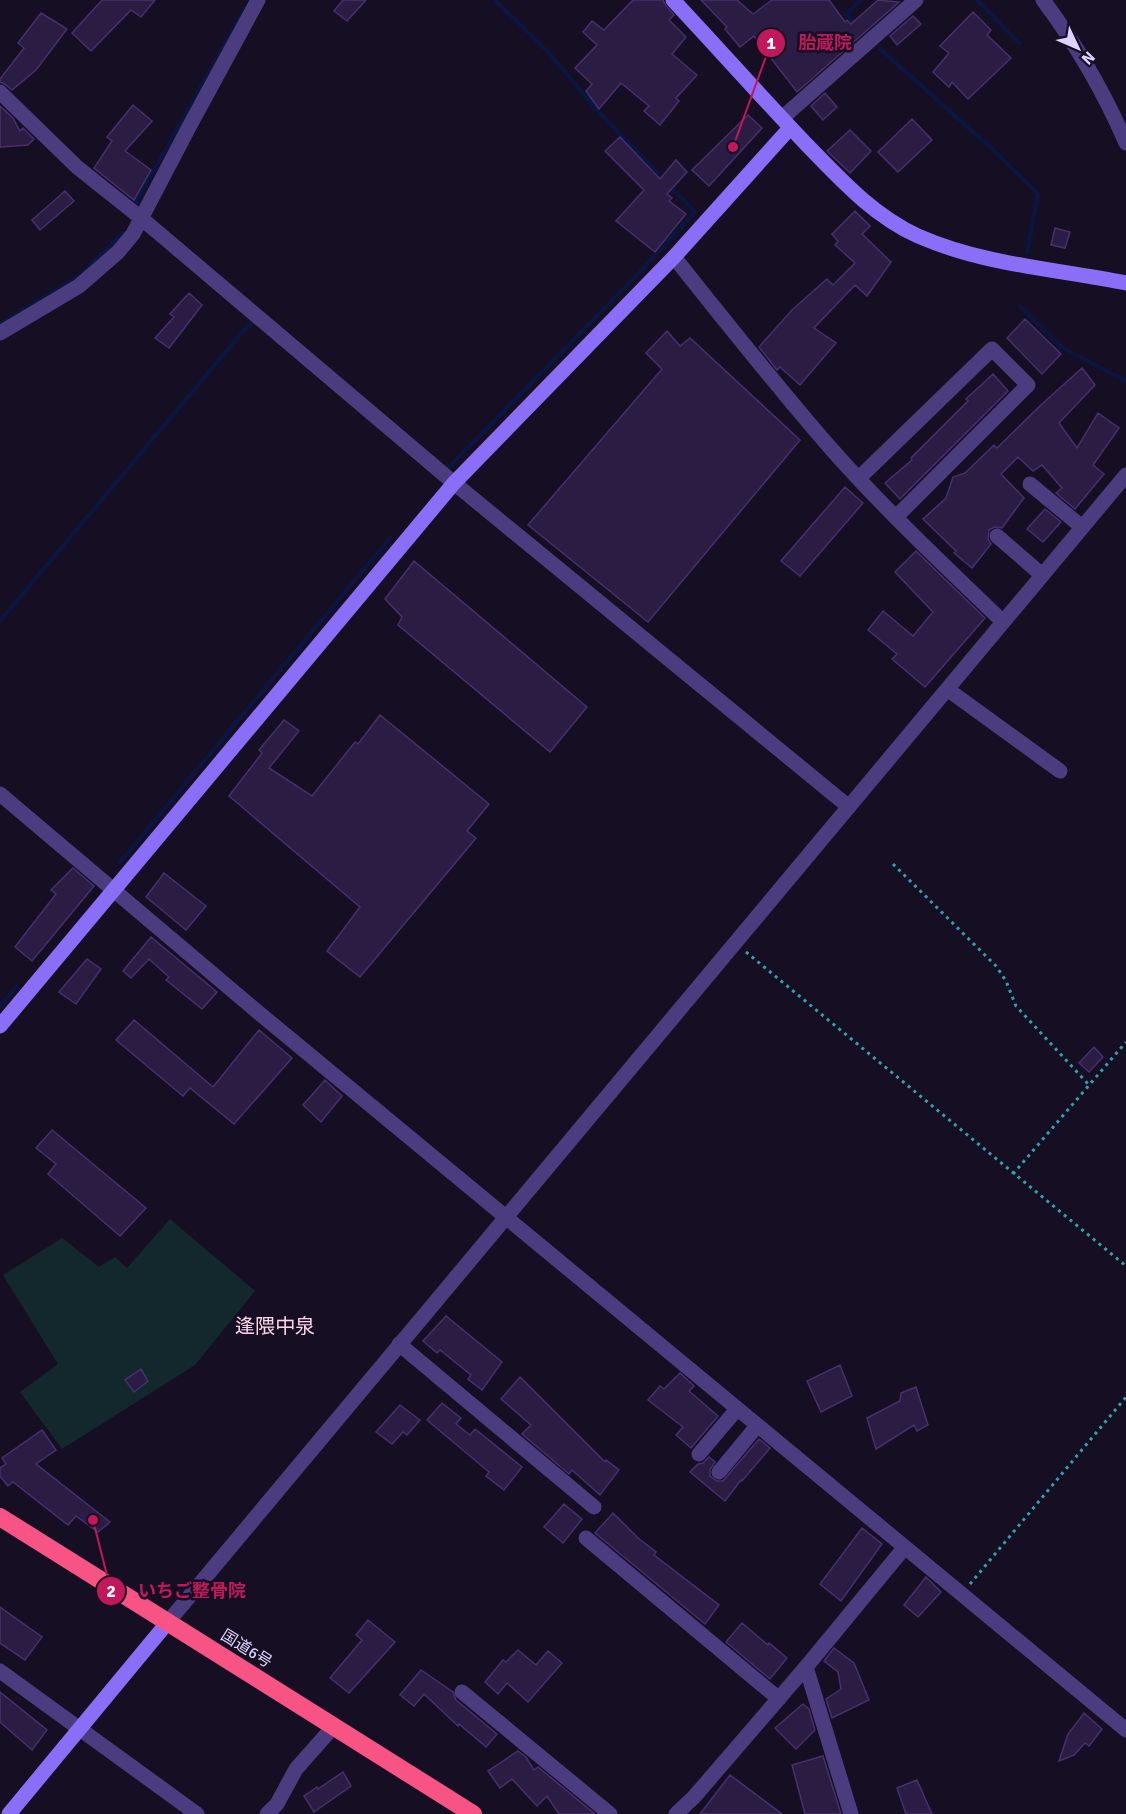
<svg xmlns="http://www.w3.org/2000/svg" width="1126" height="1814" font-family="Signika,'Noto Sans JP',sans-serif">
	<rect width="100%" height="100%" fill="#160f23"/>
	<path fill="#12282c" d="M170,1219L255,1291L195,1365L62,1449L20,1392L58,1364L3,1275L62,1238L99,1267L115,1257L127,1268Z"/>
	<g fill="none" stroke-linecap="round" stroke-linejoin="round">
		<path stroke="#0c153f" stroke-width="4.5" d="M861,0L846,14L865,33
			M977,0L1019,43
			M880,49L990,147L1038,194L1027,253
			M135,204L247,5
			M1019,305L1061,347L1126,381
			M0,324L80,276L123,233
			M450,466L637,275L695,212L596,109L550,54L495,0
			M0,621L250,323
			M120,862L390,538
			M0,1006L17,986"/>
	</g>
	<path fill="#2b1c43" stroke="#472f6e" stroke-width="1.5" d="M102,0H155L141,17L131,10L91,51L72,33Z
		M343,0H366L347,21L334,11Z
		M633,0H663L666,6L674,15L669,20L686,37L672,54L697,75L676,98L679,101L660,125L644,111L649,106L621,83L599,109L586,91L592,84L575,68L597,45L583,32L592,21L604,30Z
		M701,0H737L753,14L772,0H829L845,22L847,20L851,24L878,0L899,2L797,92L754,36L740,47L725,29L727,27Z
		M973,12L991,30L987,35L1011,58L968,99L952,82L949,87L933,72L949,53L940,46Z
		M41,13L67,29L36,70L12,90L6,85L0,82V79L24,48L18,43Z
		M913,16L921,24L897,45L890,36Z
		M825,93L837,107L823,120L811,106Z
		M133,105L152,121L125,151L151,170L134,200L94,168L112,141L107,137Z
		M0,106L13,118L20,131L23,128L34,139L28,145L0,147Z
		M748,115L762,128L709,186L692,170Z
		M912,119L932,140L898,172L878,152Z
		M850,130L871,151L850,173L827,151Z
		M620,137L660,179L676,160L687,172L667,194L672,198L669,201L686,214L655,252L616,221L644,190L605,151Z
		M65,191L74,201L40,230L32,220Z
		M855,211L870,226L862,234L891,262L867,296L855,285L814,328L836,343L800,385L780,367L777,370L759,347L792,310L827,279L833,285L855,263L835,245L838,241L832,234Z
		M1055,228L1070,232L1065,248L1051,245Z
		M189,293L202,305L169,348L155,338L174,317L170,314Z
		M1025,319L1061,354L1042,374L1007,338Z
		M667,331L680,346L690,338L800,440L648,622L528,525L662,369L646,353Z
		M1082,368L1095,385L1059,423L1077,448L1098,413L1119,428L1093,465L1104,474L1075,509L1056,493L1062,488L1042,465L1033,471L1018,457L1001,474L1024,498L1002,528L994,527L989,530L988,539L991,544L972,568L954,553L956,551L923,519L946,498L953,477L965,473L994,445L997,448L1043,403Z
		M993,374L1008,391L900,499L885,483L912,460L911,458L968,401L966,399Z
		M845,487L863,503L800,576L781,561Z
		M1045,509L1061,522L1043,542L1027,529Z
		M916,551L985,618L925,687L892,659L897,654L868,630L883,611L913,636L933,612L895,572Z
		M414,561L587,707L550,752L398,625L402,617L385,599Z
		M380,715L489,804L467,831L476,838L360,977L327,951L360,907L229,796L262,753L259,750L284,720L299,731L269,768L312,796L355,742L358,744Z
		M73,868L94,886L32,961L15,947L56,894L51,890Z
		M164,873L206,906L186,930L146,897Z
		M151,937L217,992L202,1009L166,980L169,977L149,959L131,978L123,971Z
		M87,959L101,969L76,1004L59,992Z
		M134,1020L213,1087L259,1030L292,1058L234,1124L190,1088L183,1096L116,1040Z
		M1094,1047L1103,1057L1089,1072L1079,1063Z
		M325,1080L342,1096L321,1122L303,1105Z
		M52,1130L146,1208L120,1236L48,1174L56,1164L36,1148Z
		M446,1316L502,1362L482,1390L468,1379L471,1375L440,1350L437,1353L423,1341Z
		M840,1365L852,1396L821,1412L807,1381Z
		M141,1369L148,1381L134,1392L125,1380Z
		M680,1373L694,1386L689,1391L718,1416L691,1448L676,1435L683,1427L648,1400L660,1386L664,1389Z
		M520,1377L605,1462L606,1460L619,1470L600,1495L572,1470L569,1474L522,1434L531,1425L501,1399Z
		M916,1387L928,1425L917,1431L914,1425L876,1449L867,1418L900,1401L901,1393Z
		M442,1403L461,1418L456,1424L470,1435L475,1429L522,1467L504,1490L486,1476L489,1472L427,1420Z
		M400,1405L420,1420L407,1435L403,1432L392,1444L376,1432Z
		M42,1430L56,1450L36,1464L110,1522L98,1532L76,1516L68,1525L13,1482L8,1486L0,1476V1468L6,1464L2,1458Z
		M759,1439L770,1448L742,1481L741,1480L725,1501L690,1472L698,1464L703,1463L709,1457L715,1462L710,1470V1476L717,1481H723Z
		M564,1504L582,1519L563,1543L544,1527Z
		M613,1513L638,1538L656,1552L654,1555L719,1605L705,1624L595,1533Z
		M862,1528L882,1544L841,1601L820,1584Z
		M926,1577L941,1592L918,1617L904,1605Z
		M0,1607L42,1637L25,1660L0,1643Z
		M368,1620L395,1642L349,1693L330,1678L362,1640L356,1635Z
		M742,1623L768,1645L769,1643L787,1658L770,1679L726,1642Z
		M834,1648L854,1663L869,1700L832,1718L826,1699L841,1689L838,1672L824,1661Z
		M518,1650L536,1665L548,1651L562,1663L528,1702L507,1683L498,1694L485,1682L503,1660L506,1662Z
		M421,1670L453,1692L456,1700L497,1734L486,1747L459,1724L458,1726L424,1694L414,1706L400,1695Z
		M0,1692L47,1730L32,1750L0,1722Z
		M803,1704L809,1709L815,1730L796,1749L775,1728Z
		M1084,1713L1102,1729L1089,1746L1085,1743L1074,1755L1059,1761L1068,1734Z
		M518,1751L526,1757L534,1770L538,1767L595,1814H559L547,1796L537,1806L512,1779L500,1788L488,1771Z
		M823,1756L841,1814H805L792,1765Z
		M343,1772L351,1786L314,1812L304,1796L317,1787L318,1789Z
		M730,1775L782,1814H700Z
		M917,1780L932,1814H906L897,1788Z"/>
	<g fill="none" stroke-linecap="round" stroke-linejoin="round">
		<path stroke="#34a0af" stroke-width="3" stroke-dasharray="3 4.5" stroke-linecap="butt" d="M893,864L996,966L1006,981L1016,1006L1089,1085
			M746,952L1126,1266
			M1013,1174L1126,1042
			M970,1584L1126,1397"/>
		<path stroke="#4b3c7f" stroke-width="15" d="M1043,0C1076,44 1104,92 1126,143
			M0,92L77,167L141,218L454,483L849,807
			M782,118L916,0
			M674,257C724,320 774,383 827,444C882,507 943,564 1003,622
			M0,333L79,286L118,252L133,234L189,127L258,0
			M859,478L992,349L1028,385L896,517
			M1030,484L1082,527
			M997,536L1042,575
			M947,689L1060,771
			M0,794L259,1013L1126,1730
			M399,1344L594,1507
			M699,1454L737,1409
			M719,1472L757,1426
			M586,1538L779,1699
			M168,1622L1126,475
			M806,1667L851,1814
			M0,1671L197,1814
			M462,1692L610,1814
			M267,1814L277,1804L296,1769L334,1726
			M676,1814L694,1797L806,1667L905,1547"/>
		<path stroke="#8b6ef8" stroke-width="15" d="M673,0C719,49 763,99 809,147C842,181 874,216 918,236C984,265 1056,269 1126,283
			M0,1026L454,483L674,257L790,128
			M9,1814L168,1622"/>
		<path stroke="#f75384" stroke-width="18" d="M0,1517L473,1814"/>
	</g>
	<g text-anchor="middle" stroke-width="5" stroke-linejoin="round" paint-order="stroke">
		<g font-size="16" fill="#dfd3fd" stroke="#160f23">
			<text transform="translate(247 1648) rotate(32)" y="6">国道6号</text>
		</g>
		<g font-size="20" fill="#fdd4e7" stroke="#160f23">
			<text x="275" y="1333">逢隈中泉</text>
		</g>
	</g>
	<path fill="none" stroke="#c2185b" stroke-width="2" d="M733 147L771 43M93 1520L111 1591"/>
	<g fill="#c2185b" stroke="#160f23" stroke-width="2">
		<circle cx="733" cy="147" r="6"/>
		<circle cx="93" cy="1520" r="6"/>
		<circle cx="771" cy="43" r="15"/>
		<circle cx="111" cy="1591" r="15"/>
	</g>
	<g font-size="18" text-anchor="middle" font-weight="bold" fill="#fff">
		<text x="771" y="49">1</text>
		<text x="111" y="1597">2</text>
	</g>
	<g font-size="18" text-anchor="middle" font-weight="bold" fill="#c2185b" stroke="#160f23" stroke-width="5" stroke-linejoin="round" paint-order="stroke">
		<text x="825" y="49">胎蔵院</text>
		<text x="192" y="1597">いちご整骨院</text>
	</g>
	<g transform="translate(1078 48) rotate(134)" stroke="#160f23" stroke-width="4.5" paint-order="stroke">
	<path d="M0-4.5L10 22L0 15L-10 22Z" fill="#dfd3fd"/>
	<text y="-9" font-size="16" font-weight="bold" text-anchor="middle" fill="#dfd3fd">N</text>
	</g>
</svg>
